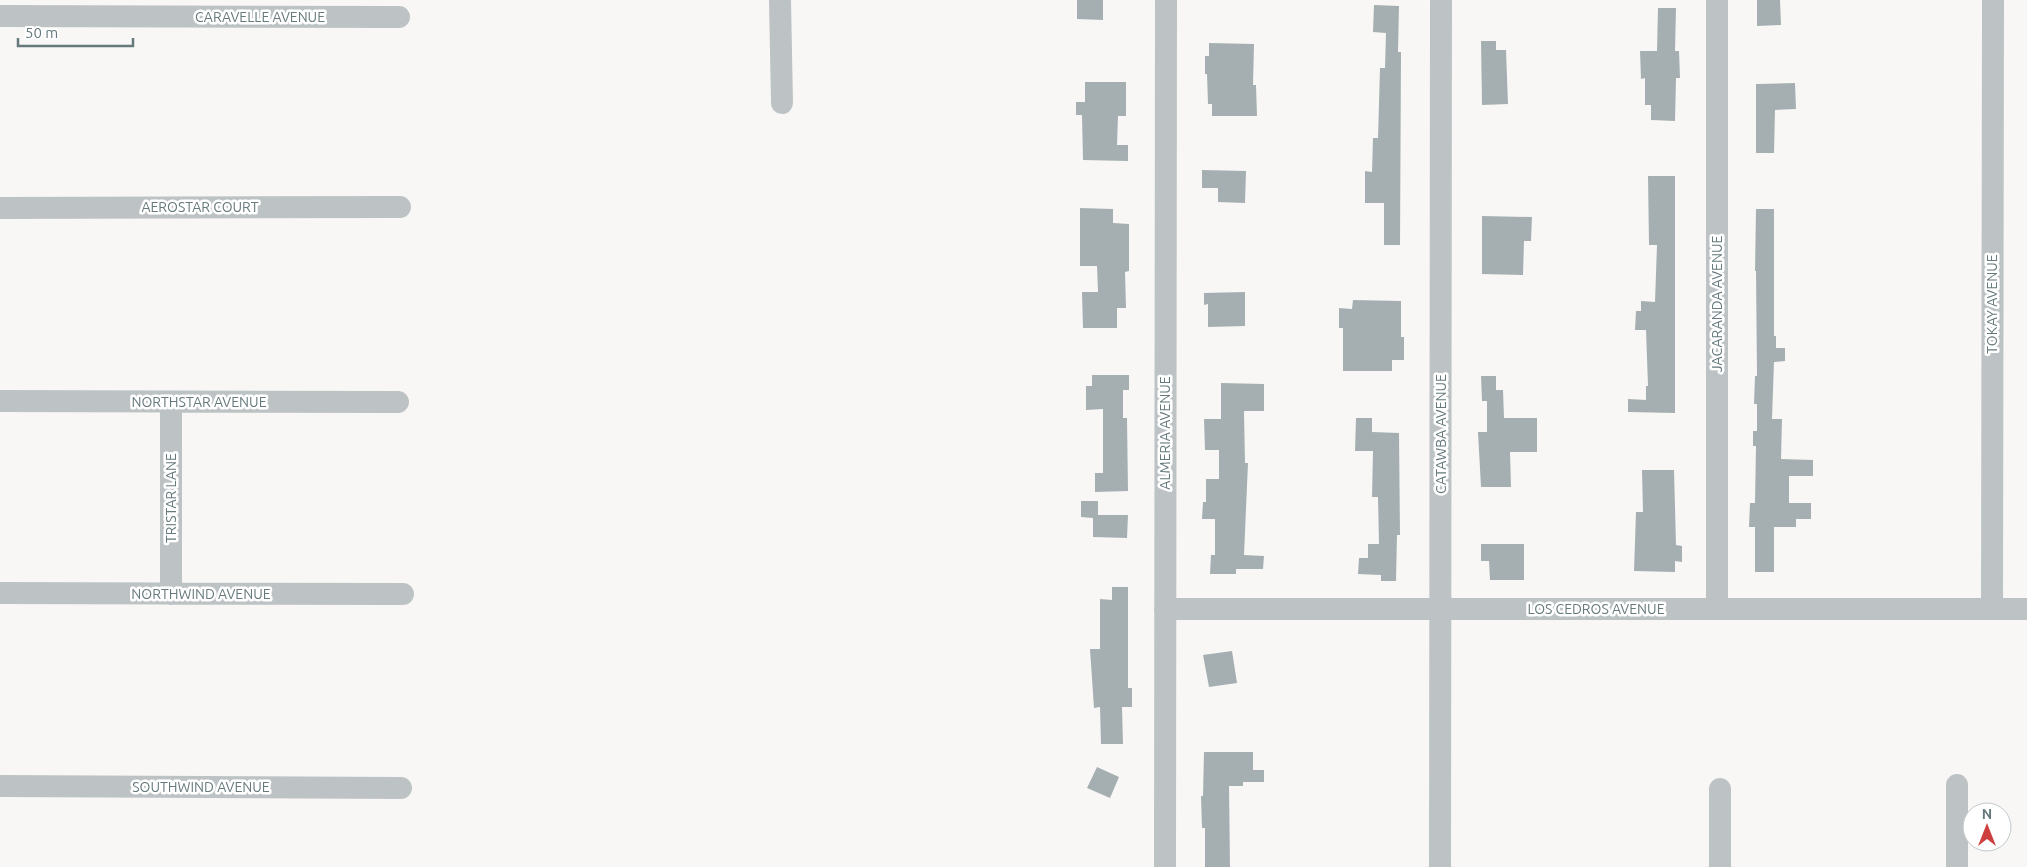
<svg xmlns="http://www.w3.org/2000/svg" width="2027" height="867" font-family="Ubuntu,sans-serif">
	<rect width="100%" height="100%" fill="#f8f7f5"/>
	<path fill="#a5afb2" d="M1077,0H1103V20L1077,19Z
		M1757,0H1780L1781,25L1757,26Z
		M1374,5L1399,6L1398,52H1401L1400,245H1384V203H1365V171L1372,172L1373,138H1378L1380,68H1385L1386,33L1373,32Z
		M1658,8H1676L1675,51H1679L1680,78H1676L1675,121L1651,120V105H1645V78L1641,79L1640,51H1657Z
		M1481,41H1496V50H1506L1508,104L1482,105Z
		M1209,43L1254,44L1253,85H1256L1257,116H1212V104H1208L1207,74H1205V56H1209Z
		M1085,82H1126V116H1118L1117,145H1128V161L1083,160L1082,115H1076V102H1085Z
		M1795,83L1796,109L1775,110L1774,153H1756V84Z
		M1202,170L1246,171L1245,203L1218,202V188H1202Z
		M1648,176H1675V413L1628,412V399L1646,400V386H1648L1646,330H1635L1636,311H1641V301L1655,302L1657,245H1649Z
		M1080,208L1113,209V223L1129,224V271L1125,272L1126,308H1117V328H1083L1082,292H1098L1097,266H1080Z
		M1756,209H1774V336H1776V348H1785V361L1774,362L1772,419H1782L1781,459L1813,460V476H1789V503H1811V519H1796V527H1774V572H1755V527H1749L1750,503H1755L1756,446H1753V431H1757V404H1754L1755,376H1757L1756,271H1755Z
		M1482,216L1532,217L1531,241H1524L1523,275L1482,274Z
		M1245,292V326L1208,327V304L1204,305V293Z
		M1353,300L1401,301V337H1404V360H1392V371H1343V328H1339V308L1352,309Z
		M1092,375H1129V390H1123V418H1127L1128,491L1095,492V473H1103V409L1086,410V386H1092Z
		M1481,376H1496V390H1503L1504,418H1537V452H1510L1511,487H1481L1478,432H1487V401H1482Z
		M1221,383L1264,384V411H1244L1245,463H1248L1244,555L1264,556L1263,569H1236V574H1210L1211,555H1215V519H1202L1203,502H1206V479H1219V450H1205L1204,419H1221Z
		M1356,418H1372V432L1399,433L1400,535H1397L1396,581H1381V575L1358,574L1359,558H1368V544H1379L1378,497H1372L1373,451H1355Z
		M1642,470H1674L1676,545L1682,546V562L1675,561V572L1634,571L1636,512H1643Z
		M1081,501H1098V515H1128L1127,538L1093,537V518L1081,517Z
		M1481,544H1524V580H1490L1489,561H1481Z
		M1112,587H1128V688H1132V707H1122L1123,744H1101L1100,707L1094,708L1090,649H1100V599L1112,600Z
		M1232,651L1237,683L1209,687L1203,655Z
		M1204,752H1253V770H1264V782H1243V786H1229L1230,867H1205V828H1202L1201,796H1203Z
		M1097,767L1119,777L1110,798L1087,788Z"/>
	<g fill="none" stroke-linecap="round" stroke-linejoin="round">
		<path stroke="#bdc3c5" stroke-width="22" d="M780,0L782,103
			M1717,0V609
			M0,16L399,17
			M0,208L400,207
			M0,401L398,402
			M0,593L403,594
			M171,594V402
			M1165,609H2027
			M1992,609L1993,0
			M1957,785V867
			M0,786L401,788
			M1720,789V867
			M1165,867L1166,0
			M1440,867L1441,0"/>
	</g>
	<g text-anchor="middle" stroke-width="5" stroke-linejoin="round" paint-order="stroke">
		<g font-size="14" fill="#66797d" stroke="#fff">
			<text x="260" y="22">CARAVELLE AVENUE</text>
			<text x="200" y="212">AEROSTAR COURT</text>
			<text transform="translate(1717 304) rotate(-90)" y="5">JACARANDA AVENUE</text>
			<text transform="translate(1992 304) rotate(-90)" y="5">TOKAY AVENUE</text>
			<text x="199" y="407">NORTHSTAR AVENUE</text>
			<text transform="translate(1165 433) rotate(-90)" y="5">ALMERIA AVENUE</text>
			<text transform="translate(1441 434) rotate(-90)" y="5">CATAWBA AVENUE</text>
			<text transform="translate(171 498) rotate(-90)" y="5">TRISTAR LANE</text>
			<text x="201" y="599">NORTHWIND AVENUE</text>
			<text x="1596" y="614">LOS CEDROS AVENUE</text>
			<text x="201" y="792">SOUTHWIND AVENUE</text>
		</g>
	</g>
	<g transform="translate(1987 827)"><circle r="24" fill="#ffffff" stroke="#c2c9cb"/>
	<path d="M0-4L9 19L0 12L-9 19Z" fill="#ce3f40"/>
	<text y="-8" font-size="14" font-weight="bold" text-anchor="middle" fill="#66797d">N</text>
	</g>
	<path d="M18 38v8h115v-8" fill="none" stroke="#66797d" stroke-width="2.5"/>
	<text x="25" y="38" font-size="15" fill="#66797d" stroke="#ffffff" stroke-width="4" paint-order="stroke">50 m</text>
</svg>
